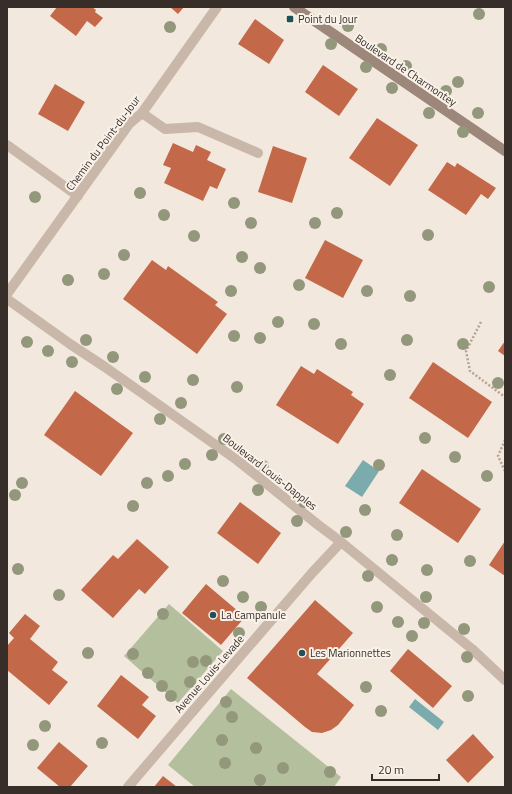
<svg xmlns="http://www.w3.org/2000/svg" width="512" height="794" font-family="'Titillium Web',sans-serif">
	<rect width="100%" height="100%" fill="#f2e8dd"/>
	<path fill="#b4c09d" d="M169,604L223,651L178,703L124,656Z
		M231,689L341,777L334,787H195L168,765Z"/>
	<path fill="#7cabae" d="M363,460L379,471L362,497L345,486Z
		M415,699L444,722L438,730L409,707Z"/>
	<path fill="#c36949" d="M57,7H92L96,10L95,12L103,18L95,27L87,21L76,36L50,16Z
		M170,7H184L178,14Z
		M255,19L284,40L269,64L238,44Z
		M323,65L358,89L339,116L305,92Z
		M55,84L85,102L68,131L38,114Z
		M377,118L418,145L390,186L349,158Z
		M173,143L193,152L196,145L211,152L207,160L226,169L217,189L210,186L203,201L164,183L171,168L163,165Z
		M273,146L307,158L292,203L258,192Z
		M447,162L455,167L457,163L496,188L488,199L481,194L466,215L428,190Z
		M325,240L363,260L343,298L305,278Z
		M152,260L166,270L168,266L218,302L215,305L227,314L197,354L123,299Z
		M505,341V356L498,351Z
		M433,362L492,402L468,438L409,398Z
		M301,366L314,374L317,369L353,392L351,395L364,404L338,444L276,405Z
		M75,391L133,433L101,476L44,435Z
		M422,469L481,509L458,543L399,503Z
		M240,502L281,533L258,564L217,533Z
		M137,539L169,567L145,594L139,589L113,618L81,590L113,555L118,559Z
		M505,541V576L489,565Z
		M206,584L245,617L221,645L182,613Z
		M315,600L353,633L317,674L354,705L338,725L331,730L322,733L312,732L305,727L247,678Z
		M25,614L40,626L30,639L58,662L52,670L68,682L49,705L7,670V646L14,638L9,633Z
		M408,649L452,686L433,708L390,671Z
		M121,675L149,697L142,705L156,716L138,739L97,706Z
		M473,734L494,757L468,783L446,760Z
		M59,742L88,766L70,787H60L37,768Z
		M163,776L177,787H154Z"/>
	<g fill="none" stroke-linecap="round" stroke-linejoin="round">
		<path stroke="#b5a293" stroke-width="2.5" stroke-dasharray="2 2" stroke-linecap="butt" d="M481,322L466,351L470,371L505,397
			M505,440L498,456L505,471"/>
		<path stroke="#c9b8a9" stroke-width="10" d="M142,113L165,129L198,127L258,153
			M128,787L193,711"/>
		<path stroke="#c9b8a9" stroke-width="10" d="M7,145L78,196
			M7,294L129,124L142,113L217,7
			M7,299L70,344L105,367L237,460L317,524L341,542L472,649L505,680
			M193,711L312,573L341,542"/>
		<path stroke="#9d877a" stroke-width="10" d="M294,7L505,151"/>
	</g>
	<g fill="#93977c">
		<circle cx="479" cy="14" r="6"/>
		<circle cx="348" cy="26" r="6"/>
		<circle cx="170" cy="27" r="6"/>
		<circle cx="331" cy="44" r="6"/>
		<circle cx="381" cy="49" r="6"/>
		<circle cx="406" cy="66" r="6"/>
		<circle cx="366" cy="67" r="6"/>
		<circle cx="458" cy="82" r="6"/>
		<circle cx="392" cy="88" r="6"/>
		<circle cx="446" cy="91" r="6"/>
		<circle cx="429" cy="113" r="6"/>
		<circle cx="478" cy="113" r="6"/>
		<circle cx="463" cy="132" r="6"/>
		<circle cx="140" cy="193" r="6"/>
		<circle cx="35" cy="197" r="6"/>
		<circle cx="234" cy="203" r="6"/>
		<circle cx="337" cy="213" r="6"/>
		<circle cx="164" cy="215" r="6"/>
		<circle cx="251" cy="223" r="6"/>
		<circle cx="315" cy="223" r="6"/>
		<circle cx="428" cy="235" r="6"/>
		<circle cx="194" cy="236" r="6"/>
		<circle cx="124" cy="255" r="6"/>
		<circle cx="242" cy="257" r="6"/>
		<circle cx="260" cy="268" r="6"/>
		<circle cx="104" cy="274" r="6"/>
		<circle cx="68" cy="280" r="6"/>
		<circle cx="299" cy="285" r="6"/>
		<circle cx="489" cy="287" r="6"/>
		<circle cx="231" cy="291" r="6"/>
		<circle cx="367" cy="291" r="6"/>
		<circle cx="410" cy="296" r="6"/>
		<circle cx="278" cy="322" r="6"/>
		<circle cx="314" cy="324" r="6"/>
		<circle cx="234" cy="336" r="6"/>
		<circle cx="260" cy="338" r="6"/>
		<circle cx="86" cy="340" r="6"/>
		<circle cx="407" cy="340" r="6"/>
		<circle cx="27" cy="342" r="6"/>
		<circle cx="341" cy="344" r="6"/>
		<circle cx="463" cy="344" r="6"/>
		<circle cx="48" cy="351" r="6"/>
		<circle cx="113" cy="357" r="6"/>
		<circle cx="72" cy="362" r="6"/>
		<circle cx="390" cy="375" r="6"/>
		<circle cx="145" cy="377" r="6"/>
		<circle cx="193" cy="380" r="6"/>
		<circle cx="498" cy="383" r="6"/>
		<circle cx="237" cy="387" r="6"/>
		<circle cx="117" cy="389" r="6"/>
		<circle cx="181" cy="403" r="6"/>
		<circle cx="160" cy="419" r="6"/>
		<circle cx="425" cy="438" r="6"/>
		<circle cx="224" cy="439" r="6"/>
		<circle cx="212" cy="455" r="6"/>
		<circle cx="455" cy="457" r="6"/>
		<circle cx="185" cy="464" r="6"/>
		<circle cx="379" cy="465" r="6"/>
		<circle cx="263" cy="466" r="6"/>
		<circle cx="168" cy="476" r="6"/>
		<circle cx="487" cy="476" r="6"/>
		<circle cx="22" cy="483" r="6"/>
		<circle cx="147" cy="483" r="6"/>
		<circle cx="258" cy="490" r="6"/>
		<circle cx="15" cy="495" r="6"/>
		<circle cx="304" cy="502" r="6"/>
		<circle cx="133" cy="506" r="6"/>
		<circle cx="365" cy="510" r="6"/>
		<circle cx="297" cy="521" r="6"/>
		<circle cx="346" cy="532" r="6"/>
		<circle cx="397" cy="535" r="6"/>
		<circle cx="392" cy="560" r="6"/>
		<circle cx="470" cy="561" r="6"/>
		<circle cx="18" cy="569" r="6"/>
		<circle cx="427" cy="570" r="6"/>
		<circle cx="368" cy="576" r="6"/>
		<circle cx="223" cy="581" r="6"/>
		<circle cx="59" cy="595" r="6"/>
		<circle cx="243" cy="597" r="6"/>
		<circle cx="426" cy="597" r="6"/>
		<circle cx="261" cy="607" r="6"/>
		<circle cx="377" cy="607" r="6"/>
		<circle cx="163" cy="614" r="6"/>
		<circle cx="398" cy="622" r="6"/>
		<circle cx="424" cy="623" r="6"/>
		<circle cx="464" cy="629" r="6"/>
		<circle cx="239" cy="633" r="6"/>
		<circle cx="412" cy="636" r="6"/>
		<circle cx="88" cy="653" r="6"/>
		<circle cx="133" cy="654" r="6"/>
		<circle cx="467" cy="657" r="6"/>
		<circle cx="206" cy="661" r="6"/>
		<circle cx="193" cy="662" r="6"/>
		<circle cx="148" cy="673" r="6"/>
		<circle cx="190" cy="682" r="6"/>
		<circle cx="162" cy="686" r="6"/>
		<circle cx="366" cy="687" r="6"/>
		<circle cx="171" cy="696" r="6"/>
		<circle cx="468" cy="696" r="6"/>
		<circle cx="226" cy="702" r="6"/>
		<circle cx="381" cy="711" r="6"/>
		<circle cx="232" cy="717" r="6"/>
		<circle cx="45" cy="726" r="6"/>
		<circle cx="222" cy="740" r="6"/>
		<circle cx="102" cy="743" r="6"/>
		<circle cx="33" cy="745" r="6"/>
		<circle cx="256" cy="748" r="6"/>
		<circle cx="225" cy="763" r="6"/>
		<circle cx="283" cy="768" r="6"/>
		<circle cx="330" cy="772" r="6"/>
		<circle cx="260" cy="780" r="6"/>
	</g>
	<g fill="#1f5257" stroke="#f9f2e9" stroke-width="1.5">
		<rect x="286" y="15" width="8" height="8" rx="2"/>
		<circle cx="213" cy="615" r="4"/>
		<circle cx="302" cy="653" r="4"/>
	</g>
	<g text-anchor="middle" stroke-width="4" stroke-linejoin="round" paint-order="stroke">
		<g font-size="11" fill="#372d29" stroke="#f9f2e9" text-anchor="start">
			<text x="298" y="23">Point du Jour</text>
			<text x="221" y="619">La Campanule</text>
			<text x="310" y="657">Les Marionnettes</text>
		</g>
		<g font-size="11" fill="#372d29" stroke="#f9f2e9">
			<text transform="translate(406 70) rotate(34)" y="4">Boulevard de Charmontey</text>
			<text transform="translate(103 143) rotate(-53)" y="4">Chemin du Point-du-Jour</text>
			<text transform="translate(270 472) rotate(38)" y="4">Boulevard Louis-Dapples</text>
			<text transform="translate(209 674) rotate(-49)" y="4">Avenue Louis-Levade</text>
		</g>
	</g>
	<rect width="512" height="794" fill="none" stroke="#372d29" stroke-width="16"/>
	<path d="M372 774v6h67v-6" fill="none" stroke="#372d29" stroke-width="2"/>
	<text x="378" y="774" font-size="12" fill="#372d29" stroke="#f9f2e9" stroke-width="3" paint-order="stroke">20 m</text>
</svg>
